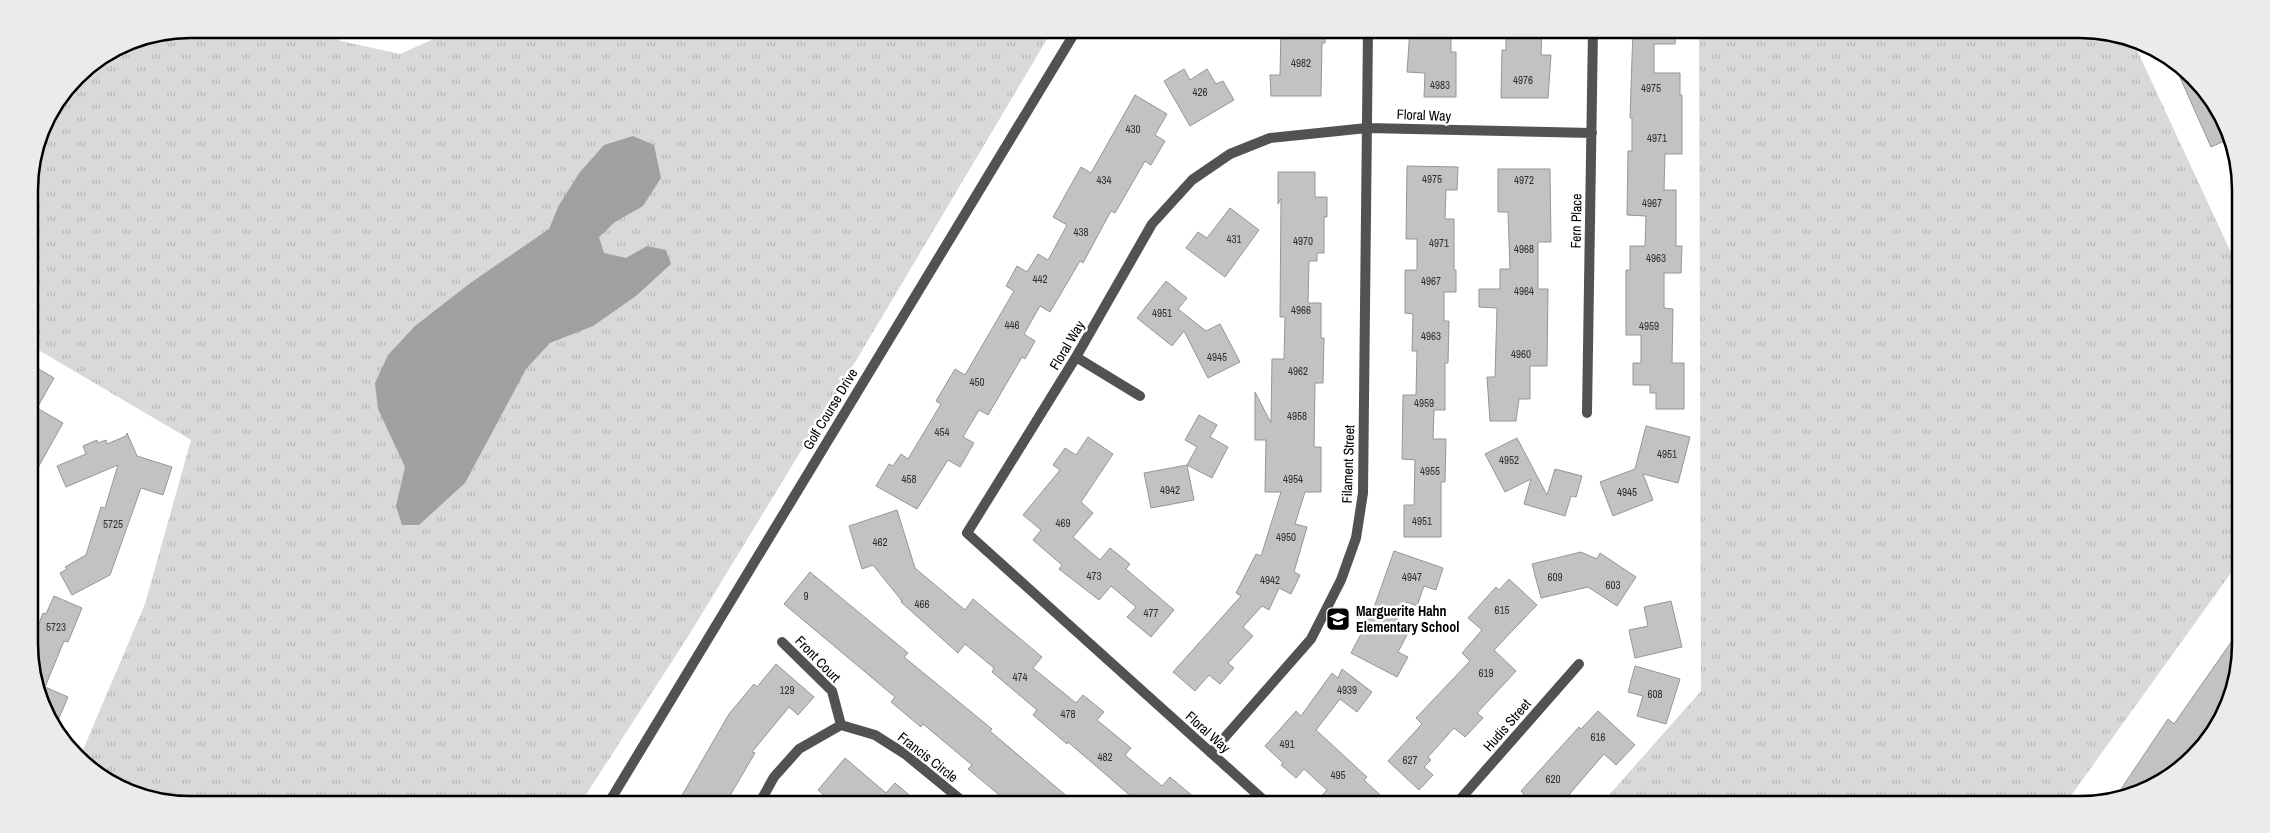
<svg xmlns="http://www.w3.org/2000/svg" width="2270" height="833" font-family="'Archivo Narrow',sans-serif">
	<defs>
		<pattern id="grass-tufts" width="24" height="20" patternUnits="userSpaceOnUse" patternTransform="scale(1.25)"><rect width="24" height="20" fill="#d9d9d9"/><path d="M3 7l-1-3M5 7V3M7 7l1-3M15 17l-1-3M17 17v-4M19 17l1-3" fill="none" stroke="#b8b8b8"/></pattern>
	</defs>
	<rect width="100%" height="100%" fill="#fff"/>
	<path fill="url(#grass-tufts)" d="M189,29H316L341,41L400,54L456,29H1053L857,359L689,635L580,804H189L138,796L80,757L145,604L191,440L30,345L29,178L45,118L83,69L128,41Z
		M1699,29H2081L2131,37L2240,272L2241,559L2065,804H1601L1701,691Z"/>
	<path fill="#a0a0a0" d="M633,136L654,145L661,178L643,206L615,222L599,237L604,253L626,258L647,246L666,250L671,264L636,296L593,326L550,343L526,369L465,483L419,525H402L396,506L405,467L378,409L375,383L388,355L415,326L469,284L549,229L559,205L580,172L604,145Z"/>
	<path fill="#c2c2c2" stroke="#969696" d="M1281,29H1325V43H1322L1321,96H1271L1270,75H1280Z
		M1410,29H1451V52H1456V97H1424L1425,73L1407,72Z
		M1506,29H1542L1541,55H1551L1548,98H1501L1502,50H1506Z
		M1633,29H1676L1675,44H1654V73H1680V95H1682V154H1665L1664,190H1676V246H1682L1681,273H1664V308L1673,309L1672,363H1684V409H1656V393H1650V385H1633V363H1641V335H1626V270H1630V246H1645L1646,216L1627,215L1628,151H1632V118H1630Z
		M2175,66L2202,84L2225,118L2231,138L2211,147Z
		M1184,69L1190,80L1207,69L1216,84L1223,81L1234,100L1190,126L1164,81Z
		M1135,95L1167,114L1155,135L1165,141L1151,165L1145,161L1115,213L1111,211L1083,263L1080,261L1050,312L1040,306L1024,334L1035,341L1025,359L1022,357L988,415L979,410L963,437L974,443L960,467L948,460L917,509L876,486L889,464L893,466L901,454L908,459L941,404L936,401L955,369L965,375L1014,291L1006,286L1017,266L1027,272L1038,254L1048,260L1067,225L1053,217L1081,167L1091,173Z
		M1407,166L1458,167L1457,190H1446L1445,219H1454V270H1456V292H1444V321H1449L1448,363H1445V410H1434L1433,439H1446L1445,482H1441V537H1404V505H1414L1415,460L1402,459L1403,395H1416L1417,351H1412L1413,314L1405,313V270H1417V239H1406Z
		M1498,169H1550L1551,242H1538V289H1548L1547,366H1530V399H1519L1516,421H1490L1487,377H1495L1497,308L1479,307V289H1500V269H1510L1508,212H1498Z
		M1278,172H1315V197H1327V217H1324V253H1317V261H1309L1308,303H1321V338H1324L1323,383H1315L1314,447H1321V492H1305L1295,524L1307,527L1294,572L1300,575L1291,594L1279,588L1269,610L1262,606L1243,627L1253,636L1228,663L1234,668L1220,684L1209,675L1195,691L1173,672L1241,596L1236,593L1256,554L1261,556L1281,492H1265L1266,440H1255V392L1271,423L1272,359H1284L1285,317H1280L1281,199L1278,204Z
		M1230,208L1259,230L1225,277L1186,248L1198,232L1207,238Z
		M1166,281L1187,298L1178,309L1206,331L1220,324L1240,362L1208,378L1184,331L1172,346L1137,318Z
		M30,364L54,378L37,408L63,423L31,480Z
		M1199,415L1217,425L1210,437L1228,447L1212,478L1187,465L1194,500L1151,508L1144,473L1187,465L1197,447L1185,440Z
		M1646,426L1690,437L1678,483L1643,474L1653,500L1613,516L1600,482L1635,469Z
		M127,433L137,456L172,467L163,495L141,488L110,575L72,595L60,573L67,569L65,567L86,555L101,507L105,508L118,465L66,487L57,466L86,454L83,446L97,440L98,443L106,440L107,444L126,436Z
		M1088,437L1113,454L1081,502L1093,513L1073,537L1100,560L1110,548L1130,564L1126,569L1174,610L1151,637L1127,617L1136,607L1111,586L1099,600L1059,569L1062,565L1033,540L1041,530L1023,515L1060,470L1053,465L1065,448L1076,455Z
		M1517,438L1547,495L1555,469L1582,476L1576,497L1571,496L1565,516L1524,504L1531,479L1505,492L1485,454Z
		M897,510L915,568L965,610L973,599L1042,657L1033,668L1076,703L1083,695L1104,712L1097,720L1131,748L1125,755L1162,786L1170,777L1202,804H1140L1068,742L1067,744L1033,715L1037,710L992,672L994,668L965,644L958,653L901,602L902,601L873,565L862,569L849,526Z
		M1394,551L1443,568L1436,590L1424,586L1417,606L1407,602L1394,625L1408,633L1398,652L1408,657L1397,677L1351,653L1372,613Z
		M1581,552L1597,559L1600,553L1636,577L1617,606L1588,587L1541,598L1532,564Z
		M810,572L908,653L904,657L992,729L990,731L1076,804H1010L968,769L972,765L923,724L921,727L891,702L895,697L784,604Z
		M1509,579L1537,605L1494,650L1516,671L1477,713L1483,718L1465,737L1454,728L1428,757L1431,760L1424,767L1433,775L1419,790L1388,761L1422,724L1416,718L1470,661L1462,653L1482,630L1468,618L1496,587L1499,590Z
		M54,596L82,608L68,642L64,641L45,687L68,697L56,725L32,675V642L43,613L46,614Z
		M1671,601L1682,647L1635,658L1629,630L1648,626L1644,607Z
		M2241,628V644L2233,695L2221,718L2216,715L2185,760L2187,762L2179,771L2142,792L2115,798L2168,719L2174,724Z
		M776,664L814,697L798,715L789,707L752,752L755,753L725,804H677L729,714L754,684L757,687Z
		M1635,666L1680,679L1666,724L1637,716L1643,696L1628,692Z
		M1342,669L1372,692L1357,712L1340,699L1316,730L1367,777L1364,780L1390,804H1314L1327,790L1304,769L1296,778L1281,765L1283,763L1265,746L1296,711L1301,716L1332,673L1338,678Z
		M1598,711L1635,745L1616,765L1604,754L1561,804H1515L1524,794L1521,791L1579,727L1581,729Z
		M845,758L886,793L895,783L920,804H835L818,790Z"/>
	<g fill="none" stroke-linecap="round" stroke-linejoin="round">
		<path stroke="#525252" stroke-width="10" d="M1076,357L1140,396
			M1587,413L1593,29
			M782,642L832,691L841,725
			M1211,753L1311,639L1341,580L1356,538L1363,493L1368,29
			M759,804L774,777L799,749L841,725L875,735L905,754L966,804
			M1268,804L967,533L1076,357L1152,224L1192,180L1230,154L1270,138L1367,128L1592,133
			M1456,804L1579,664"/>
		<path stroke="#525252" stroke-width="10" d="M608,804L1077,29"/>
	</g>
	<defs>
		<g id="school-square" transform="scale(1.25)"><rect x="-9" y="-9" width="18" height="18" rx="4" fill="#000" stroke="#fff"/><path d="M0-5L7-2L0 1L-7-2ZM-4 1L0 2.5L4 1V4Q0 6-4 4Z" fill="#fff"/></g>
	</defs>
	<g fill-rule="evenodd">
		<use href="#school-square" x="1338" y="619"/>
	</g>
	<g text-anchor="middle" stroke-width="5" stroke-linejoin="round" paint-order="stroke">
		<g font-size="11" fill="#303030">
			<text x="1301" y="67">4982</text>
			<text x="1523" y="84">4976</text>
			<text x="1440" y="89">4983</text>
			<text x="1651" y="92">4975</text>
			<text x="1200" y="96">426</text>
			<text x="1133" y="133">430</text>
			<text x="1657" y="142">4971</text>
			<text x="1432" y="183">4975</text>
			<text x="1104" y="184">434</text>
			<text x="1524" y="184">4972</text>
			<text x="1652" y="207">4967</text>
			<text x="1081" y="236">438</text>
			<text x="1234" y="243">431</text>
			<text x="1303" y="245">4970</text>
			<text x="1439" y="247">4971</text>
			<text x="1524" y="253">4968</text>
			<text x="1656" y="262">4963</text>
			<text x="1040" y="283">442</text>
			<text x="1431" y="285">4967</text>
			<text x="1524" y="295">4964</text>
			<text x="1301" y="314">4966</text>
			<text x="1162" y="317">4951</text>
			<text x="1012" y="329">446</text>
			<text x="1649" y="330">4959</text>
			<text x="1431" y="340">4963</text>
			<text x="1521" y="358">4960</text>
			<text x="1217" y="361">4945</text>
			<text x="1298" y="375">4962</text>
			<text x="977" y="386">450</text>
			<text x="1424" y="407">4959</text>
			<text x="1297" y="420">4958</text>
			<text x="942" y="436">454</text>
			<text x="1667" y="458">4951</text>
			<text x="1509" y="464">4952</text>
			<text x="1430" y="475">4955</text>
			<text x="909" y="483">458</text>
			<text x="1293" y="483">4954</text>
			<text x="1170" y="494">4942</text>
			<text x="1627" y="496">4945</text>
			<text x="1422" y="525">4951</text>
			<text x="1063" y="527">469</text>
			<text x="113" y="528">5725</text>
			<text x="1286" y="541">4950</text>
			<text x="880" y="546">462</text>
			<text x="1094" y="580">473</text>
			<text x="1412" y="581">4947</text>
			<text x="1555" y="581">609</text>
			<text x="1270" y="584">4942</text>
			<text x="1613" y="589">603</text>
			<text x="806" y="600">9</text>
			<text x="922" y="608">466</text>
			<text x="1502" y="614">615</text>
			<text x="1151" y="617">477</text>
			<text x="56" y="631">5723</text>
			<text x="1486" y="677">619</text>
			<text x="1020" y="681">474</text>
			<text x="787" y="694">129</text>
			<text x="1347" y="694">4939</text>
			<text x="1655" y="698">608</text>
			<text x="1068" y="718">478</text>
			<text x="1598" y="741">616</text>
			<text x="1287" y="748">491</text>
			<text x="1105" y="761">482</text>
			<text x="1410" y="764">627</text>
			<text x="1338" y="779">495</text>
			<text x="1553" y="783">620</text>
		</g>
		<g font-size="14" fill="#000" stroke="#fff">
			<text transform="translate(1424 115) rotate(2)" y="5">Floral Way</text>
			<text transform="translate(1576 221) rotate(-89)" y="5">Fern Place</text>
			<text transform="translate(1067 345) rotate(-59)" y="5">Floral Way</text>
			<text transform="translate(830 409) rotate(-59)" y="5">Golf Course Drive</text>
			<text transform="translate(1348 464) rotate(-88)" y="5">Filament Street</text>
			<text transform="translate(818 659) rotate(46)" y="5">Front Court</text>
			<text transform="translate(1507 725) rotate(-49)" y="5">Hudis Street</text>
			<text transform="translate(1208 732) rotate(42)" y="5">Floral Way</text>
			<text transform="translate(928 757) rotate(38)" y="5">Francis Circle</text>
		</g>
		<g font-size="14" font-weight="bold" fill="#000" stroke="#fff" text-anchor="start">
			<text x="1356" y="616">Marguerite Hahn<tspan x="1356" dy="16">Elementary School</tspan></text>
		</g>
	</g>
	<path d="M0 0H2270V833H0ZM190 38H2080A152 152 0 0 1 2232 190V644A152 152 0 0 1 2080 796H190A152 152 0 0 1 38 644V190A152 152 0 0 1 190 38Z" fill="#ebebeb" fill-rule="evenodd"/>
	<path fill="none" stroke="#000" stroke-width="2.5" d="M190 38H2080A152 152 0 0 1 2232 190V644A152 152 0 0 1 2080 796H190A152 152 0 0 1 38 644V190A152 152 0 0 1 190 38Z"/>
</svg>
